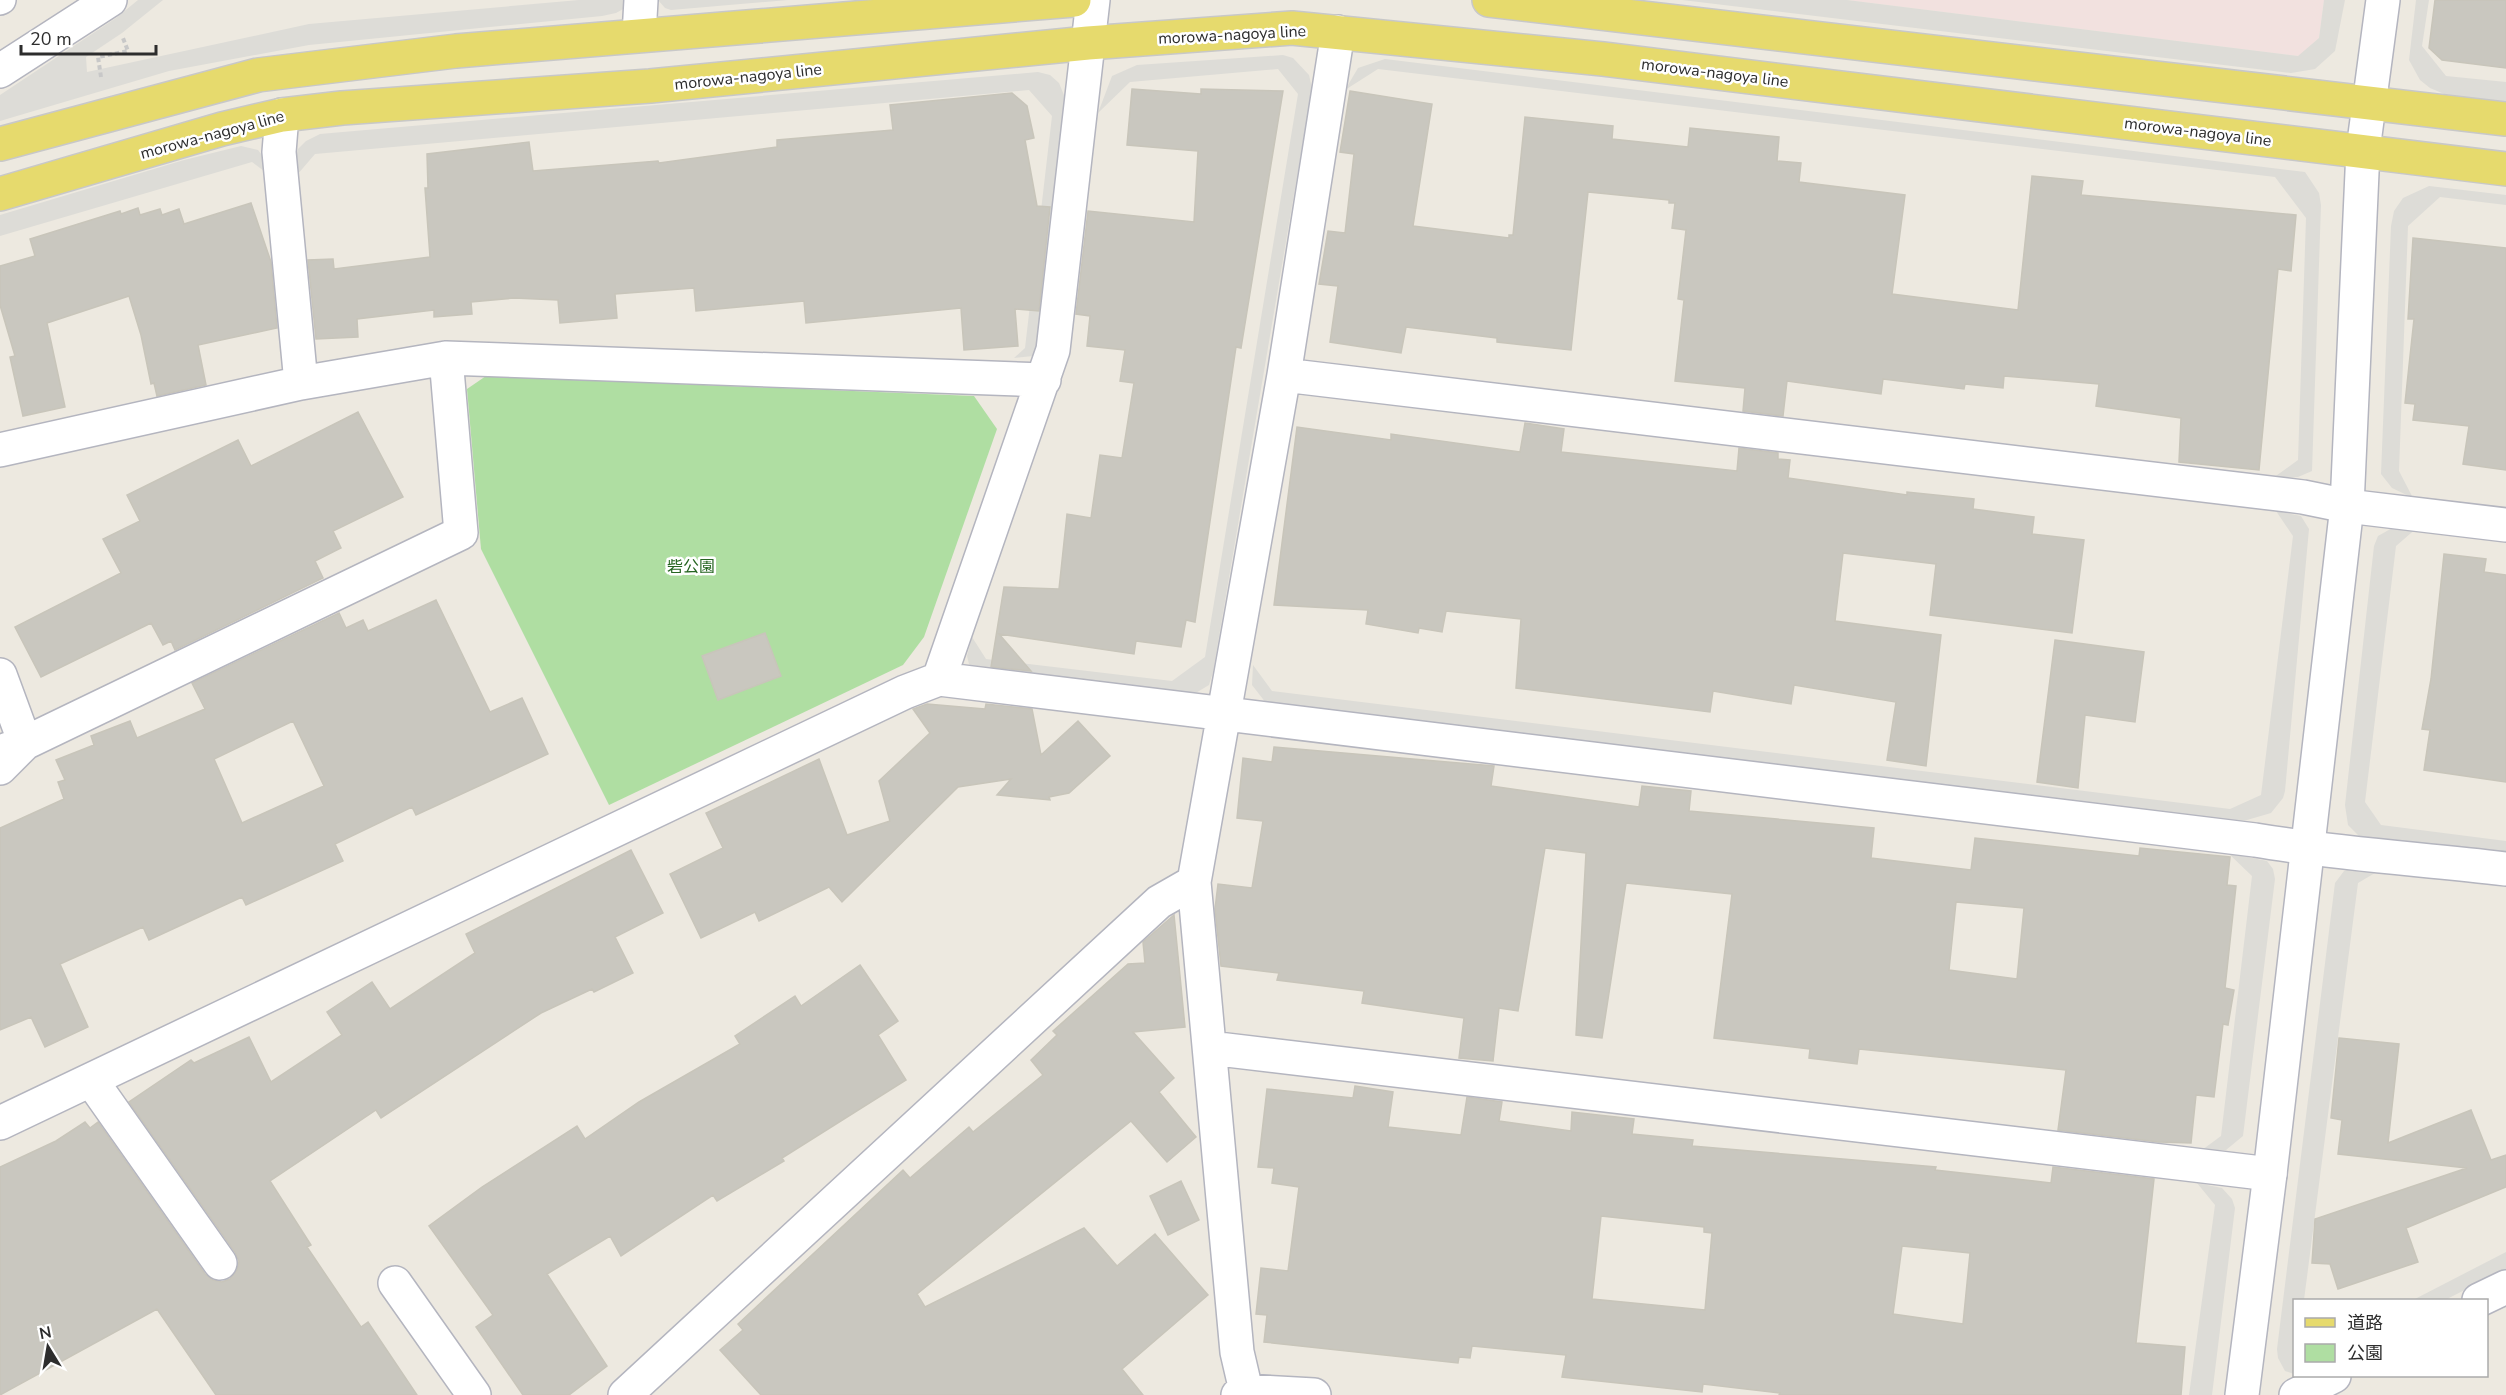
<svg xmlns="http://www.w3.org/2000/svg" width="2506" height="1395" font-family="'Nunito Sans','Noto Sans JP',sans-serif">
	<rect width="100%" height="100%" fill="#ede9e0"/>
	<path fill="#f2e1df" d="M1847,0H2324L2319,38L2299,56Z"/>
	<path fill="#afdea2" d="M486,376L974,396L997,429L924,637L903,665L609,805L481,549L467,389Z"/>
	<path fill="#dddcd7" d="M138,0H163L122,33L86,57L87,72L309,24L579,0H629L625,8L616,13L602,16L309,45L169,71L0,121V95L116,18Z
		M658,0H788L671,10L665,8Z
		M1682,0H1847L2298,56L2319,38L2324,0H2345L2335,51L2315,69L2291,73Z
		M2416,0H2429L2422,46L2446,76L2506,82V103L2449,96L2430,88L2420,80L2409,60Z
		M1283,55L1293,58L1309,75L1312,88L1213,672L1209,685L1194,694L974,668L969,664L967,656L972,637L986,659L1172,681L1205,657L1298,94L1278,69L1130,82L1098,113L1112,76L1137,65Z
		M1385,59L2305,172L2319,193L2321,205L2312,471L2298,477L2273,478L2298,460L2306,218L2275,177L1378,69L1345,90L1358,68Z
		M1038,72L1050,75L1059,83L1066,100L1037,350L1033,356L1014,358L1025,348L1052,116L1029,90L315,154L297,175L295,160L298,149L306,141L320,134Z
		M241,146L258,150L265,159L268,174L252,162L0,236V215L184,160Z
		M2429,186L2506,195V205L2440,197L2408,226L2399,471L2413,498L2392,488L2381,474L2391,226L2394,211L2403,198Z
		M2276,511L2301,516L2309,529L2285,791L2283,798L2271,813L2247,820L2234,821L1266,703L1252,685L1253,665L1272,691L2230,809L2261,795L2293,536Z
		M2394,527H2418L2396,546L2365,802L2381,825L2506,841V855L2362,839L2348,825L2345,805L2374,546L2378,536Z
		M2228,853L2267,861L2273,869L2275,879L2243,1136L2226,1150H2202L2221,1136L2252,876Z
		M2353,868L2380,870L2358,883L2304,1300H2294V1374L2285,1371L2278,1358L2277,1349L2335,883L2344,871Z
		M2197,1183L2222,1188L2232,1199L2235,1208L2212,1395H2189L2215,1205Z
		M2506,1252V1269L2445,1300H2413Z"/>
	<path fill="#c9c7bf" stroke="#c8c5ba" stroke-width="1.5" fill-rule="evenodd" d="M2435,0H2506V68L2442,60L2429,48Z
		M1132,89L1201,94V89L1283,91L1241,348L1236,347L1195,622L1186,620L1181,647L1136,641L1134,654L999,634L1031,671L991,667L1004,587L1059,589L1067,514L1091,518L1100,455L1122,458L1134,383L1120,381L1125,350L1087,346L1090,316L1076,314L1088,211L1194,222L1198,151L1127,145Z
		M1350,91L1432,104L1413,226L1509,238V235H1513L1525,117L1613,126L1612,139L1688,147L1690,128L1779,137L1777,161L1801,163L1799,182L1905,195L1892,294L2018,310L2032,176L2083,181L2081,195L2296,215L2291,271L2278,269L2259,470L2179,462L2181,418L2096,406L2099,384L2004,376L2003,388L1965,384L1964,389L1883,379L1881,394L1787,381L1783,416L1743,411L1745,388L1675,381L1684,300L1678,299L1686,230L1672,228L1675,203H1669V200L1588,192L1571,350L1497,342V338L1406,327L1401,353L1330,342L1338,286L1319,284L1328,231L1345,233L1354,154L1340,152Z
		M1012,93L1027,106L1034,138L1025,140L1037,206L1050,207L1039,311L1015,309L1018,346L964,350L961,308L806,323L804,301L696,311L694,288L615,294L617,318L560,323L558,300L514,298L471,302L472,314L434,317V310L357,319L358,337L316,339L308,260L333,259L334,269L430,257L425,188H428L427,154L529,142L533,171L658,161L659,163L777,147V140L893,130L890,105Z
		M251,203L271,262L277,328L198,345L206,385L157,396L154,383L151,384L141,335L129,296L47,323L65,407L23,416L10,357L15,356L0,305V266L35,256L30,239L120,211L121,214L138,208L140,215L160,209L162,215L179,209L184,224Z
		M2413,238L2506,248V470L2463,464L2469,426L2413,420L2415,404L2405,403L2414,319H2408Z
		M358,412L403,497L333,531L341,548L315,561L323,578L175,650L171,641L163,645L151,623L41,677L15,627L121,573L103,539L140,521L127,495L238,440L251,466Z
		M1525,423L1564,429L1561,452L1737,471L1739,448L1778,453V459L1790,460L1788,478L1907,495V492L1974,499L1973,509L2034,517L2032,534L2084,540L2072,633L1930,615L1936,564L1843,553L1835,621L1941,635L1926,766L1887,760L1896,702L1794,685L1791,704L1713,691L1710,712L1516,688L1521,619L1446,611L1442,632L1419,628L1418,633L1366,624L1368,610L1274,605L1297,427L1391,440V434L1520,452Z
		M2444,554L2486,559L2484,572L2506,575V782L2424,770L2430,730L2422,729L2431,679Z
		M436,600L490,712L522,698L548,754L416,815L412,807L335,844L343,861L246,905L242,897L149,940L143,927L60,964L88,1027L45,1047L31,1017L0,1030V828L64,799L58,782L65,780L56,760L94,745L91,736L130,721L137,738L205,709L192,683L339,613L346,628L363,620L368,631ZM293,721L324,786L242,823L214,759Z
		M765,633L781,676L718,700L702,656Z
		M2055,640L2144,652L2135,722L2085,715L2078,788L2037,782Z
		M927,704L985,709L986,704L1032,709L1041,755L1078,721L1110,756L1069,793L1049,797L1050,800L997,795L1011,779L958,787L842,902L829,887L759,921L755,912L701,938L670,874L723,848L706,813L819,759L847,835L890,821L879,781L930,733L913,709Z
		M1274,747L1494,766L1491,786L1639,807L1642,786L1691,791L1689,811L1874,828L1871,858L1971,870L1975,838L2139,856L2140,848L2230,857L2227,885L2236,886L2225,988L2234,990L2228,1025L2223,1024L2214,1097L2196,1095L2191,1143L2159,1142L2058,1130L2066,1070L1859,1049L1857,1064L1809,1058L1810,1049L1714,1038L1732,894L1626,883L1602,1038L1576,1035L1586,853L1545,848L1518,1011L1499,1008L1493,1061L1459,1058L1464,1018L1362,1003L1364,991L1277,980L1279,973L1221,966L1215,909L1218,884L1252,888L1263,821L1237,818L1243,758L1272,762ZM1956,902L2024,908L2017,979L1949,970Z
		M631,850L663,913L615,937L633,973L594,992L592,989L541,1013L381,1118L376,1110L270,1181L311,1245L307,1247L361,1327L368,1322L417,1395H216L157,1309L0,1395V1167L56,1141L85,1122L90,1128L98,1122L205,1274L213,1280L222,1282L230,1279L237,1270L239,1261L235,1252L129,1102L191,1060L194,1063L249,1037L271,1082L342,1035L327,1012L372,982L390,1009L475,953L466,934Z
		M1174,915L1185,1027L1133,1032L1174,1078L1159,1092L1196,1137L1167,1162L1131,1121L917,1294L925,1307L1084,1228L1117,1266L1155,1234L1208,1295L1122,1369L1143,1395H761L720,1350L743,1330L738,1324L903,1170L910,1178L969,1127L973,1132L1043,1075L1031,1060L1057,1035L1053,1031L1128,964L1145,963L1143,942Z
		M860,965L898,1021L878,1035L906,1080L782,1158L784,1161L717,1201L713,1195L621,1256L610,1236L547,1274L607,1366L569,1395H523L476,1327L493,1315L429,1226L482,1187L577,1126L585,1139L639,1102L740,1044L735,1036L795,996L801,1006Z
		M2339,1038L2399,1044L2388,1143L2471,1110L2491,1160L2506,1155V1187L2406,1228L2418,1262L2338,1289L2330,1264L2312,1263L2315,1219L2467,1168L2338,1154L2342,1120L2331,1118Z
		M1355,1086L1393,1092L1388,1127L1461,1135L1467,1097L1502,1102L1499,1121L1571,1131L1572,1112L1634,1119L1632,1134L1693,1140L1692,1146L1936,1167L1935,1170L2051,1183L2053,1167L2154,1179L2136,1343L2185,1347L2181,1395H1779L1780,1393L1703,1384L1702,1392L1562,1377L1566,1355L1472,1346L1470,1358L1459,1357L1458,1363L1264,1342L1267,1315L1256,1314L1261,1268L1288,1271L1299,1187L1272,1183L1274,1168L1258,1167L1267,1089L1353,1098ZM1601,1216L1704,1227V1232L1712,1233L1705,1310L1592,1299ZM1902,1246L1970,1253L1963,1324L1893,1314Z
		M1181,1181L1199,1220L1168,1235L1150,1196Z"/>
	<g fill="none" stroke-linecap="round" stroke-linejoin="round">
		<g stroke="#b4b5bf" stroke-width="30">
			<path id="lane" d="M0,1L2,0"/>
		</g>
		<g stroke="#b4b5bf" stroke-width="36">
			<path id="street" d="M639,35L641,0
				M0,71L110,0
				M282,115L279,152L301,383
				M1284,375L2303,497L2347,506L2506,525
				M0,450L301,383L446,358L1044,380
				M0,675L25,743L461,533L446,358
				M939,679L2255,840C2338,854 2423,859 2506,869
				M0,752L25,743L0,768
				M1210,1048L2270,1174
				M91,1080L220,1263
				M0,1123L905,692L939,679L1053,350L1093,0
				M395,1283L474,1395
				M2479,1300L2506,1287
				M625,1395L1159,902L1194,882
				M1238,1395L1245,1391L1314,1395
				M1247,1395L1237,1352L1194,882L1284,375L1338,32
				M2296,1395L2334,1376"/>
		</g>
		<g stroke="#b4b5bf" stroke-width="36">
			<path id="secondary" d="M2242,1395L2270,1174L2347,506L2363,150L2383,0"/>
		</g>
		<g stroke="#c8c8c8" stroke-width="36">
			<path id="primary" d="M1489,0L2506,119
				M0,144L258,75L456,51L1074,0
				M0,194L222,129L282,115L342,108L650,86L1088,43L1292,28L1603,59L2506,169"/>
		</g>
		<path stroke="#c8c8c8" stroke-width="4" stroke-dasharray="4.5 3" stroke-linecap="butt" d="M101,77L98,57L128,51L123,38"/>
		<use href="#lane" stroke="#fff" stroke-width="27"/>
		<use href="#street" stroke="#fff" stroke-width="33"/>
		<use href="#secondary" stroke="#fff" stroke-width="33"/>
		<use href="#primary" stroke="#e6da6d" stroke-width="33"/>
	</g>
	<g text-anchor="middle" stroke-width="5" stroke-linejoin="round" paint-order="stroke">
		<g font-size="16" fill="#2d2d2d" stroke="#fff">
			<text transform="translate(1232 34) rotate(-3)" y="6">morowa-nagoya line</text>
			<text transform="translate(1715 72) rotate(7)" y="6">morowa-nagoya line</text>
			<text transform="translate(748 76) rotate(-6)" y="6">morowa-nagoya line</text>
			<text transform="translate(2198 131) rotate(7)" y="6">morowa-nagoya line</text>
			<text transform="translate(212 134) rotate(-15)" y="6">morowa-nagoya line</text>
		</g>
		<g font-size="16" fill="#266521" stroke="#fff">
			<text x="691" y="572">砦公園</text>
		</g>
	</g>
	<rect x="2293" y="1299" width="195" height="78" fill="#ffffff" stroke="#ababab" stroke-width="1.5"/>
	<rect x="2305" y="1318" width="30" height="9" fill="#e6da6d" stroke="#ababab" stroke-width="1.5"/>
	<text x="2347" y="1329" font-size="18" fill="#2d2d2d">道路</text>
	<rect x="2305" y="1344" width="30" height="18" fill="#afdea2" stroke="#ababab" stroke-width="1.5"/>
	<text x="2347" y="1359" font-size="18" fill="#2d2d2d">公園</text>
	<g transform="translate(48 1347) rotate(349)" stroke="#ffffff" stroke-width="4.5" paint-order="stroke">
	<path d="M0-4.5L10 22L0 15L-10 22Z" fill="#2d2d2d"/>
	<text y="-9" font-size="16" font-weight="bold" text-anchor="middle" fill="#2d2d2d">N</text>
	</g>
	<path d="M21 45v9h135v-9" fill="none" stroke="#2d2d2d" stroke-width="3"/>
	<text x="30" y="45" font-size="18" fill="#2d2d2d" stroke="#ffffff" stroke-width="4.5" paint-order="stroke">20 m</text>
</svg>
